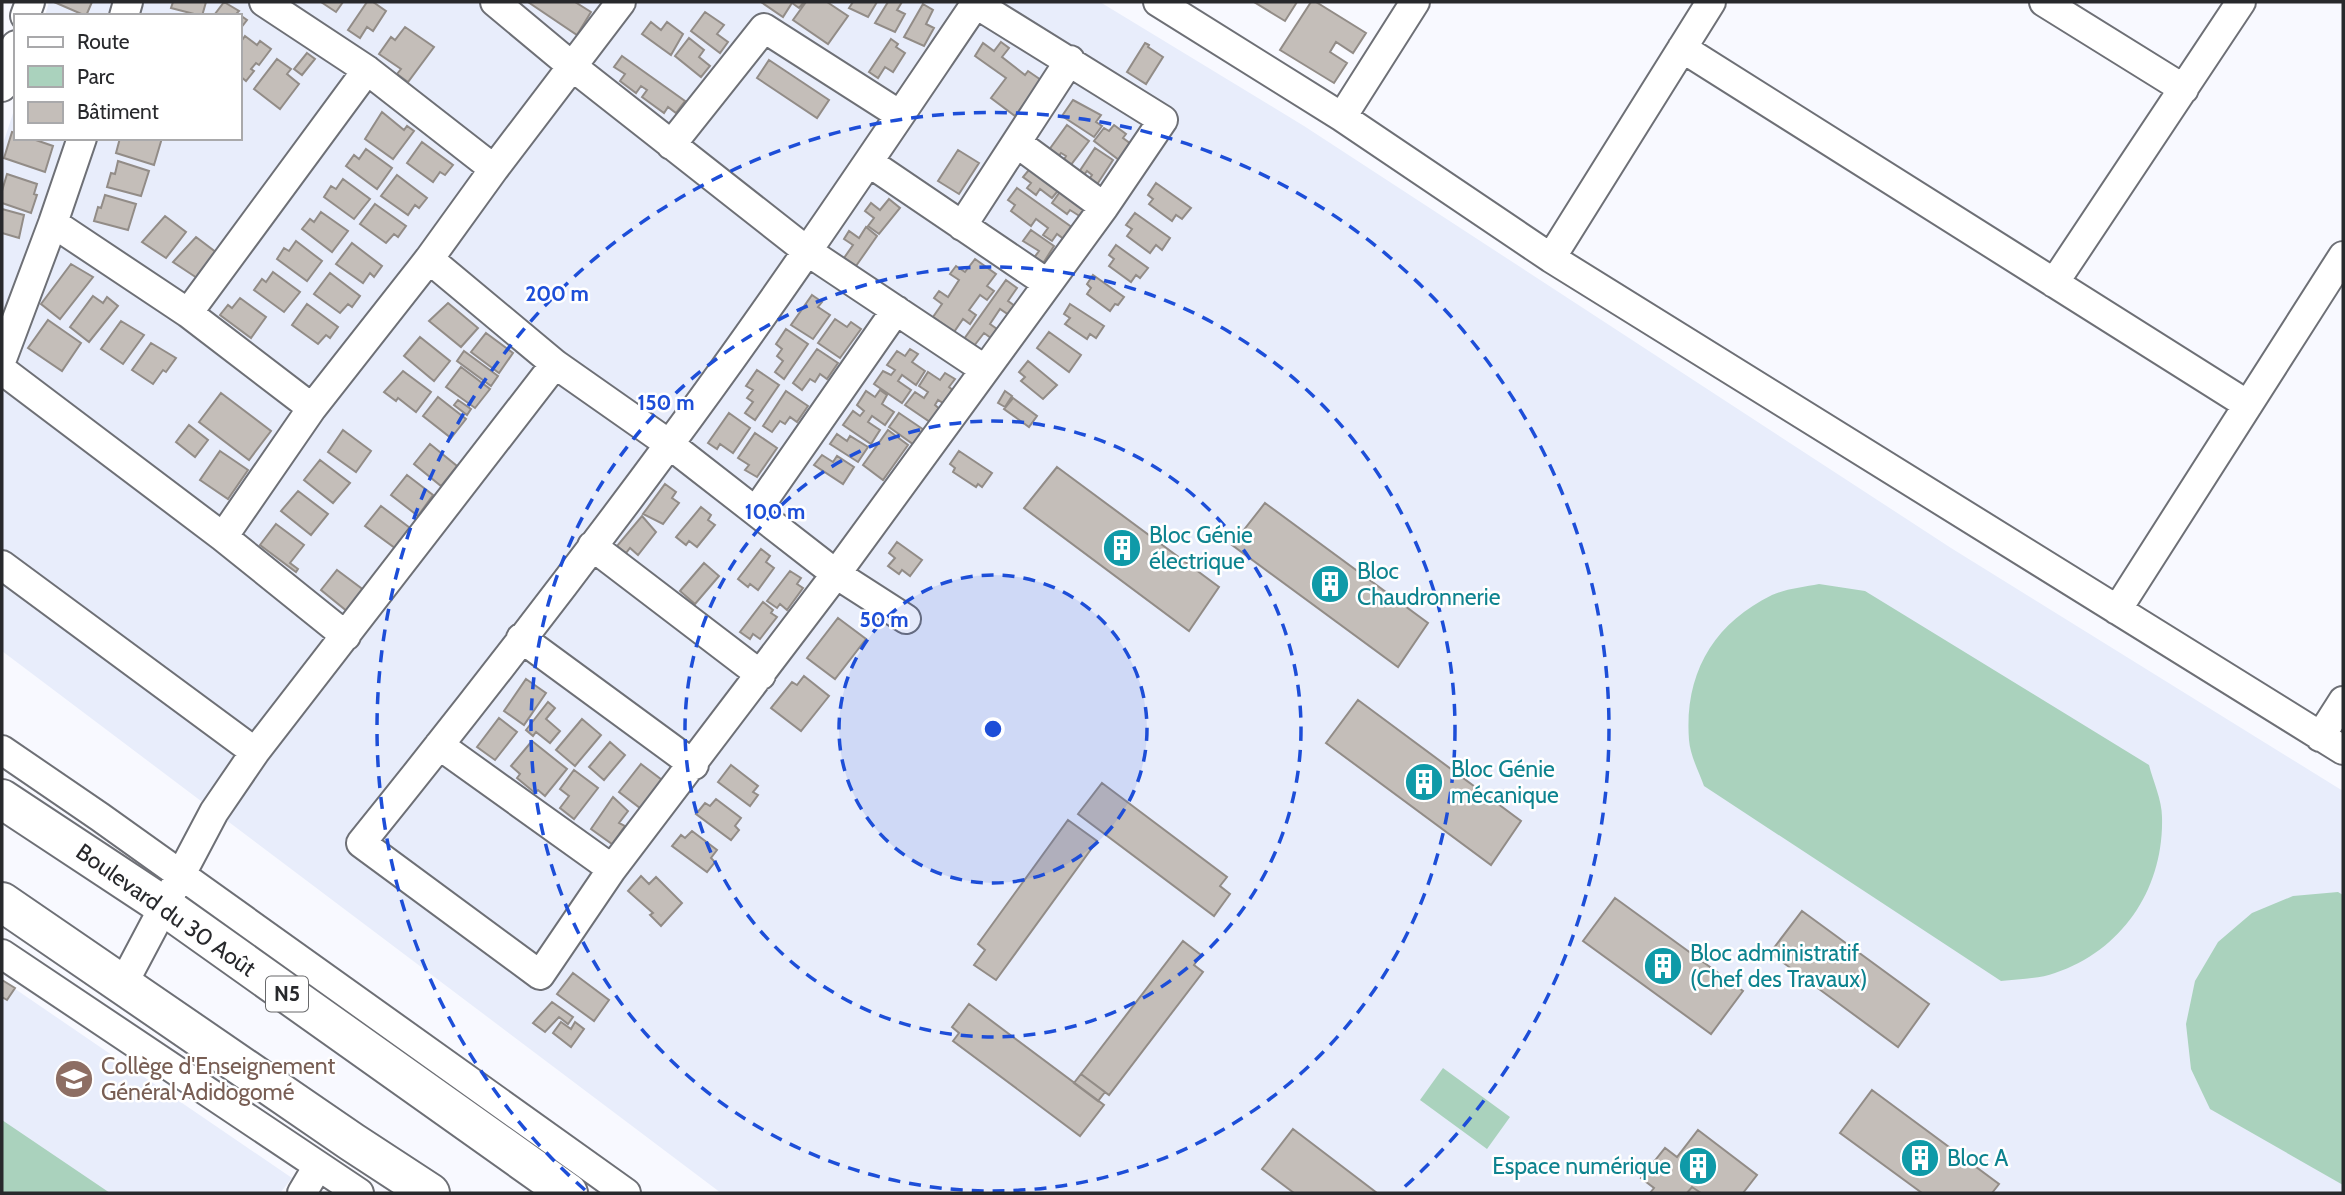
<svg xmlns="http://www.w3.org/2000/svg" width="2345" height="1195" font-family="Cabin,sans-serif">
	<rect width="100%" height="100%" fill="#f8f9ff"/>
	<path fill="#e8edfb" d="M49,2H1100L1304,126L1951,548L2343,791V1193H721L2,651V147L16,104V138H240V16H45Z
		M2,980L292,1178L280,1193H2Z"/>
	<path fill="#aad2bd" d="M1819,584L1865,591L2149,765C2153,781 2162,800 2162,817C2164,888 2123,950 2055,973C2039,979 2018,979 2001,981L1704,786C1699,772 1690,755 1689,740C1684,674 1713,624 1772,595C1785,589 1804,587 1819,584Z
		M2338,892L2343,895V1185L2210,1109L2191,1069L2186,1024L2195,981L2218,942L2252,913L2293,896Z
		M1443,1068L1510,1117L1487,1149L1420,1100Z
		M2,1120L110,1193H2Z"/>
	<path fill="#c4beb9" stroke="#928c87" stroke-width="2" d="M54,2H92L86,16Z
		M173,2H206L202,16L171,8Z
		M224,2L239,11L237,13L247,20L240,29V16H218L215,14Z
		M321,2H343L336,12Z
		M367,2H373L386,11L373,31L367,27L360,38L348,30Z
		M528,2H575L591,12L577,35Z
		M761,2H804L799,8L792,3L783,17Z
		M806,2H827L848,16L828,44L793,20Z
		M853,2H877L868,17L849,8Z
		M888,2H902L897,10L905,14L895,32L875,23Z
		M1254,2H1297L1285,21Z
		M1311,2H1316L1366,33L1353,53L1336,42L1330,52L1347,63L1334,83L1280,50Z
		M923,4L933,10L926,24L934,28L924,46L904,37Z
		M705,12L724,25L717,34L728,42L720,53L691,31Z
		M651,22L661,30L667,22L683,34L671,55L642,34Z
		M405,27L434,47L408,82L397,74L401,69L379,54L391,37L395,40Z
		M245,36L257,45L260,41L271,49L259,65L256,63L251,69L254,71L246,81L240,76V43Z
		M689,38L704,50L699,57L710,66L701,77L675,56Z
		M891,39L898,44L896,47L905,53L893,72L885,67L878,78L869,72Z
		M1001,42L1009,48L1002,57L1025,75L1028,71L1041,80L1015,116L991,98L1006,78L975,56L983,43L994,51Z
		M1145,43L1149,45L1148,47L1163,57L1146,84L1127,72Z
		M307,53L315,59L302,75L294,69Z
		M622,56L685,101L676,113L668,107L664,113L642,97L647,90L641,86L636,93L620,81L625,74L614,67Z
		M277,59L291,69L287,74L299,84L280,109L254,89Z
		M769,60L829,100L817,118L757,78Z
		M1073,100L1101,115L1096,122L1102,126L1094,137L1062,116Z
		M382,112L404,130L407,126L414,131L393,159L365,139Z
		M1067,125L1089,141L1070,166L1063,161L1066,156L1061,153L1055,161L1046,154Z
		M1114,125L1126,134L1123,138L1135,147L1123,163L1094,141L1104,128L1109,131Z
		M12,132L16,133V138H30L53,146L45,172L4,158Z
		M120,138H162L154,165L116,153Z
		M422,142L453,165L445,175L440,172L433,182L407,163Z
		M1095,148L1113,160L1096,186L1088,181L1092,175L1087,171L1084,175L1079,172Z
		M366,149L392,168L377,189L346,166L354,155L359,159Z
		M958,150L979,163L959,194L938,181Z
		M118,161L149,171L141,196L107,187L111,173L115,174Z
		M1033,165L1061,187L1052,198L1040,189L1036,195L1027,188L1031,183L1023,177Z
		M7,174L37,184L34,194L37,195L31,213L2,203V191Z
		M397,175L427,198L419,208L415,205L408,215L381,196Z
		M343,179L370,199L354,219L324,197L331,186L336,189Z
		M1156,183L1191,208L1182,219L1176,215L1172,221L1149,204L1153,199L1148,195Z
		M1017,188L1073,228L1065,240L1057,234L1052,241L1043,235L1048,228L1036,219L1031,226L1011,211L1015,205L1008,200Z
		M1062,189L1087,208L1081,217L1070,210L1067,214L1052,203Z
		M105,195L136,204L128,230L94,221L98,207L101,208Z
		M889,199L900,208L879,234L868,226L874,218L865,211L871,203L880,210Z
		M375,204L406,226L398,237L394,234L386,243L360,224Z
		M2,209L24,215L19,238L2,233Z
		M321,212L348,231L332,252L302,229L310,219L314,222Z
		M1135,213L1170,238L1162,250L1156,245L1150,253L1127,236L1132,229L1126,225Z
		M165,216L186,232L166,258L142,242Z
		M866,227L877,236L856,266L844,258L853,245L844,239L849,231L859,238Z
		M1031,230L1054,246L1042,265L1033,259L1039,251L1023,241Z
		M196,237L217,253L197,278L173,262Z
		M296,241L322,261L307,281L277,259L284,248L289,251Z
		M352,243L382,266L374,277L370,273L363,283L336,264Z
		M1116,245L1148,268L1140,278L1136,275L1131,282L1109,266L1114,259L1109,255Z
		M975,259L996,274L987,286L994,291L987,300L980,295L969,310L976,315L970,324L963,319L954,332L933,317L942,304L934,298L939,291L948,297L959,280L950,274L956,266L965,272Z
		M71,264L93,277L60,319L41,304Z
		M273,272L300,292L284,312L254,290L262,279L266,282Z
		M330,273L360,296L352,307L348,304L340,313L314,294Z
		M1093,275L1124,297L1118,305L1115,304L1110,311L1087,294L1091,288L1087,284Z
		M1006,280L1017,288L1008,301L1015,306L1009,315L1000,309L990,324L997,329L991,338L984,333L974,346L964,339Z
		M812,295L822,302L818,307L830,315L813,339L791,325Z
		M93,296L103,303L107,297L118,306L89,342L70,327Z
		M240,298L266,317L251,338L220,315L228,305L232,308Z
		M448,303L478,328L461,347L429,321Z
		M307,304L338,327L330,338L326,335L318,344L292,325Z
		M1070,304L1104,326L1096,338L1090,334L1087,339L1065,324L1070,318L1064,314Z
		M835,319L847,327L851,322L861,329L840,358L818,343Z
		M48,320L81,343L62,371L28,348Z
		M121,321L144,335L123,364L101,349Z
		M786,329L808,344L784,379L775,372L783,361L777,356L782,349L776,344Z
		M1049,332L1081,355L1069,372L1037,348Z
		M486,333L513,353L499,373L471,352Z
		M420,337L450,361L434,381L404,356Z
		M151,343L176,358L166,372L163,370L153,384L132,370Z
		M817,349L838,363L827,379L820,374L815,382L810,379L802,390L793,383Z
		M910,349L918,354L912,362L925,371L916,385L902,375L898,381L911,390L902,403L874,384L883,371L891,375L895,370L887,365L897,351L905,356Z
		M464,351L498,376L491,386L457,361Z
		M1028,361L1057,385L1043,399L1021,381L1025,377L1019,372Z
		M461,367L490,389L475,408L446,387Z
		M757,370L779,385L755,420L745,413L753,402L747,398L753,390L746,386Z
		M403,371L431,392L416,412L398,398L396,401L384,392Z
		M928,372L940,380L945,373L955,379L949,387L955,392L946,405L938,400L935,405L942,411L933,424L905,405L915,392L924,398L928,392L919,386Z
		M880,390L887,395L882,404L894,412L885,425L872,416L868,422L880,430L871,444L843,425L853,411L860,416L864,411L857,405L866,391L875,397Z
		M786,391L808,406L797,422L790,417L785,424L780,421L772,432L763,426Z
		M1005,391L1012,396L1005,407L998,403Z
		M221,393L271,431L249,460L199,422Z
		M438,397L466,419L451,438L423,416Z
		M1013,398L1037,416L1029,427L1004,409Z
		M458,400L471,409L467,415L454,405Z
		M729,413L750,428L733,453L720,444L717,449L708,443Z
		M899,413L927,432L917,447L889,427Z
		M189,425L208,440L195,457L176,442Z
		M343,430L371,451L356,472L328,452Z
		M888,430L908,445L883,480L863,465Z
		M755,433L777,448L757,477L745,470L749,465L738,458Z
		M837,434L847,441L850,436L868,447L858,462L830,444Z
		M430,444L457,466L441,486L414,464Z
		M220,451L248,470L228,499L200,480Z
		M959,451L992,473L982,487L978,484L976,487L953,472L955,468L950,464Z
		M822,455L833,462L837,456L854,467L843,484L814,465Z
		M320,460L350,483L333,503L304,480Z
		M1057,467L1219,587L1189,631L1024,508Z
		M407,475L433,495L418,516L391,495Z
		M665,484L676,492L672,498L679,503L663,524L643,514Z
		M298,491L328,514L311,535L281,511Z
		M1265,503L1428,623L1398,667L1232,545Z
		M381,506L410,528L395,548L365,526Z
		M701,507L711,515L708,520L715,525L697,547L689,541L686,545L676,537Z
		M642,516L656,532L638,555L630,548L626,553L617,546Z
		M276,524L304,545L290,563L298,569L296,572L260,545Z
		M897,542L922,560L910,576L902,570L899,574L888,566L895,558L889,553Z
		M761,549L770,556L766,562L774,568L758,590L750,584L748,587L738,579Z
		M704,563L719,576L695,604L680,591Z
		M337,570L365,591L348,612L321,590Z
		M790,571L801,578L797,584L803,588L787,610L780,604L777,608L767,601Z
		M763,602L773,610L771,613L777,617L760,639L753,634L750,639L740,632Z
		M838,618L866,639L835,679L807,658Z
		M804,676L829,696L801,731L771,708L792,682L797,685Z
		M526,679L546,693L524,725L504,711Z
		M1358,700L1521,821L1491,865L1326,743Z
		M548,702L555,708L546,719L560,731L550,743L536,732L533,736L526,730Z
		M499,718L517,732L495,760L477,747Z
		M582,719L601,735L575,766L556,750Z
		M532,741L567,769L545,796L538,790L535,793L517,778L520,774L511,766Z
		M610,742L625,755L604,780L589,767Z
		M641,764L662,780L640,808L619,792Z
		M731,765L758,786L753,792L758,795L750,806L718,782Z
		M574,770L598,788L574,819L560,808L569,796L560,789Z
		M1102,783L1227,877L1220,886L1230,894L1214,916L1078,814Z
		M613,797L628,811L619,823L625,826L612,844L591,829Z
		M716,799L741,818L735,826L739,830L731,840L696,814L705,803L710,806Z
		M1068,820L1097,841L996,980L974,965L985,950L978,944Z
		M692,831L717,850L711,858L715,862L707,872L672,846L681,835L685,838Z
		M641,876L649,884L656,877L682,903L661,926L650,915L653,913L628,891Z
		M1615,898L1743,991L1711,1034L1583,941Z
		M1802,911L1929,1004L1898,1047L1770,953Z
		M1183,941L1201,955L1194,965L1203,972L1109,1095L1081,1074Z
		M573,973L609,1000L594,1021L557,994Z
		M2,980L15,988L7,1000L2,997Z
		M552,1002L573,1017L568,1024L559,1017L545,1032L533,1023Z
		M969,1004L1104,1105L1080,1136L953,1041L959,1033L952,1027Z
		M561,1022L571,1029L575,1022L584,1029L571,1047L553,1033Z
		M1081,1074L1105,1092L1098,1101L1074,1083Z
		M1872,1090L1999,1184L1992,1193H1922L1840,1133Z
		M1293,1129L1377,1193H1294L1262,1169Z
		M1698,1130L1757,1175L1743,1193H1701L1692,1187L1687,1193H1650L1654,1188L1641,1178L1665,1148L1677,1157Z
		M1698,1130L1757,1175L1743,1193H1650L1654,1188L1641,1178L1665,1148L1677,1157Z"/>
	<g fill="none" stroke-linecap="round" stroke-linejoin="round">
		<g stroke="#6e7076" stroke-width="32">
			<path id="minor" d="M264,2L367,70L494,169
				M495,2L573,67L807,251L984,369
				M973,2L1163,120L1104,207L836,574L612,869L540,975L361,843C466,713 569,580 668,446C775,302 875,152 976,3
				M1158,2L1342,117L1551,258L2343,750
				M2044,2L2184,89
				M25,16L30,2
				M124,16L128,2
				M1682,48L2248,405
				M2,87L16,45
				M1342,117L1415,2
				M1017,143L1104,207
				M671,145L764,28L900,115
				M870,163L1047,283
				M53,223L188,313L312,408
				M962,226L1070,60
				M1551,258L1711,2
				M429,259L555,364L669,444L836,574L906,619
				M2054,283L2241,2
				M188,313L367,70
				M2,359L53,223L82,138
				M2,370L223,537L346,636
				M756,511L896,310
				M223,537L312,408L429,259L494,169L621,2
				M592,546L761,675
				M2,565L255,752
				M2117,610L2343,256
				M521,638L694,765
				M2320,737L2343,701
				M439,745L612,869
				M2,750L100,817L626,1193
				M2,954L359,1193
				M123,984L214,812L255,752L555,364
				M302,1193L318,1166"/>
		</g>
		<g stroke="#6e7076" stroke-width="42">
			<path id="highway" d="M2,799L164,906L568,1193
				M2,902L352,1142L430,1193"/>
		</g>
		<use href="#minor" stroke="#fff" stroke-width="28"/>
		<use href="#highway" stroke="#fff" stroke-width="38"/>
	</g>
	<circle cx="993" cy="729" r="154" fill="#1d4ed8" fill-opacity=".12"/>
	<g fill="none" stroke="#1d4ed8" stroke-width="3.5" stroke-dasharray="12 9">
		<circle cx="993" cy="729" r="154"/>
		<circle cx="993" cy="729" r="308"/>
		<circle cx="993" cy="729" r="462"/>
		<path d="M585 1190A616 616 0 1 1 1401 1190"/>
	</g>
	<defs>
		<g id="building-disc" transform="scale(2.0125)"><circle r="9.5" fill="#0f9aa8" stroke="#fff"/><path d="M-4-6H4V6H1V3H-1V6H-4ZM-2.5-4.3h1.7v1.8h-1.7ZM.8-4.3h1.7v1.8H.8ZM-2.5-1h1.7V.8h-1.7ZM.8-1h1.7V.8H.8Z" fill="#fff"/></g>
		<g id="school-disc" transform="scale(2.0125)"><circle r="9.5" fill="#8d6e63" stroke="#fff"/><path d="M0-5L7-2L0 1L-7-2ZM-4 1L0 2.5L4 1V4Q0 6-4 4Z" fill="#fff"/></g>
	</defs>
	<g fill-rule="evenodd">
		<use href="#building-disc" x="1122" y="548"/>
		<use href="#building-disc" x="1330" y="584"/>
		<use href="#building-disc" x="1424" y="782"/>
		<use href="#building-disc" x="1663" y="966"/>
		<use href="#school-disc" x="74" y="1079"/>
		<use href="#building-disc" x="1920" y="1158"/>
		<use href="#building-disc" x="1698" y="1166"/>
	</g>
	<g text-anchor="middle" stroke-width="5" stroke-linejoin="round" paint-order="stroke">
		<rect fill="#fff" stroke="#68696b" stroke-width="2" x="266" y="976.5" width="42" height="35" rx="5"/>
		<g font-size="21" font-weight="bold" fill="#28292c">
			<text x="287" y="1001">N5</text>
		</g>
		<g font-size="23" fill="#0d838f" stroke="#fff" text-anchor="start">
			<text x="1149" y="543">Bloc Génie<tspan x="1149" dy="26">électrique</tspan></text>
			<text x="1357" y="579">Bloc<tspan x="1357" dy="26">Chaudronnerie</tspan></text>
			<text x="1451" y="777">Bloc Génie<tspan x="1451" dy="26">mécanique</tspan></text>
			<text x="1690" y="961">Bloc administratif<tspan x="1690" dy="26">(Chef des Travaux)</tspan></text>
			<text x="1947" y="1166">Bloc A</text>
			<text x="1671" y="1174" text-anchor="end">Espace numérique</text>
		</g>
		<g font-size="23" fill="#28292c" stroke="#fff">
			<text transform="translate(166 910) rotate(35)" y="8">Boulevard du 30 Août</text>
		</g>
		<g font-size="23" fill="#785e54" stroke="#fff" text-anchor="start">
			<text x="101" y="1074">Collège d'Enseignement<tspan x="101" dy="26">Général Adidogomé</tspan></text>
		</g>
	</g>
	<circle cx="993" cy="729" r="10" fill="#1d4ed8" stroke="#fff" stroke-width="3.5"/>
	<g font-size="21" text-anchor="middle" font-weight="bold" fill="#1d4ed8" stroke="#fff" stroke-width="5" stroke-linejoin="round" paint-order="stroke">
		<text x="557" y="301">200 m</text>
		<text x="666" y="410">150 m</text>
		<text x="775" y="519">100 m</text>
		<text x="884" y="627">50 m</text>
	</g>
	<rect width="2345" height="1195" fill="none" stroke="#28292c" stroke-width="7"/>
	<rect x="14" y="14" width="228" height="126" fill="#ffffff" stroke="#a9a9ab" stroke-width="2"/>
	<rect x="28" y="37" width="35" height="10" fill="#ffffff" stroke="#a9a9ab" stroke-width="2"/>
	<text x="77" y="49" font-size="21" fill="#28292c">Route</text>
	<rect x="28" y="66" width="35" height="21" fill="#aad2bd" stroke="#a9a9ab" stroke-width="2"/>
	<text x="77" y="84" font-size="21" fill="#28292c">Parc</text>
	<rect x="28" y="102" width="35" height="21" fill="#c4beb9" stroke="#a9a9ab" stroke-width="2"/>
	<text x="77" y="119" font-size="21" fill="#28292c">Bâtiment</text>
</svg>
